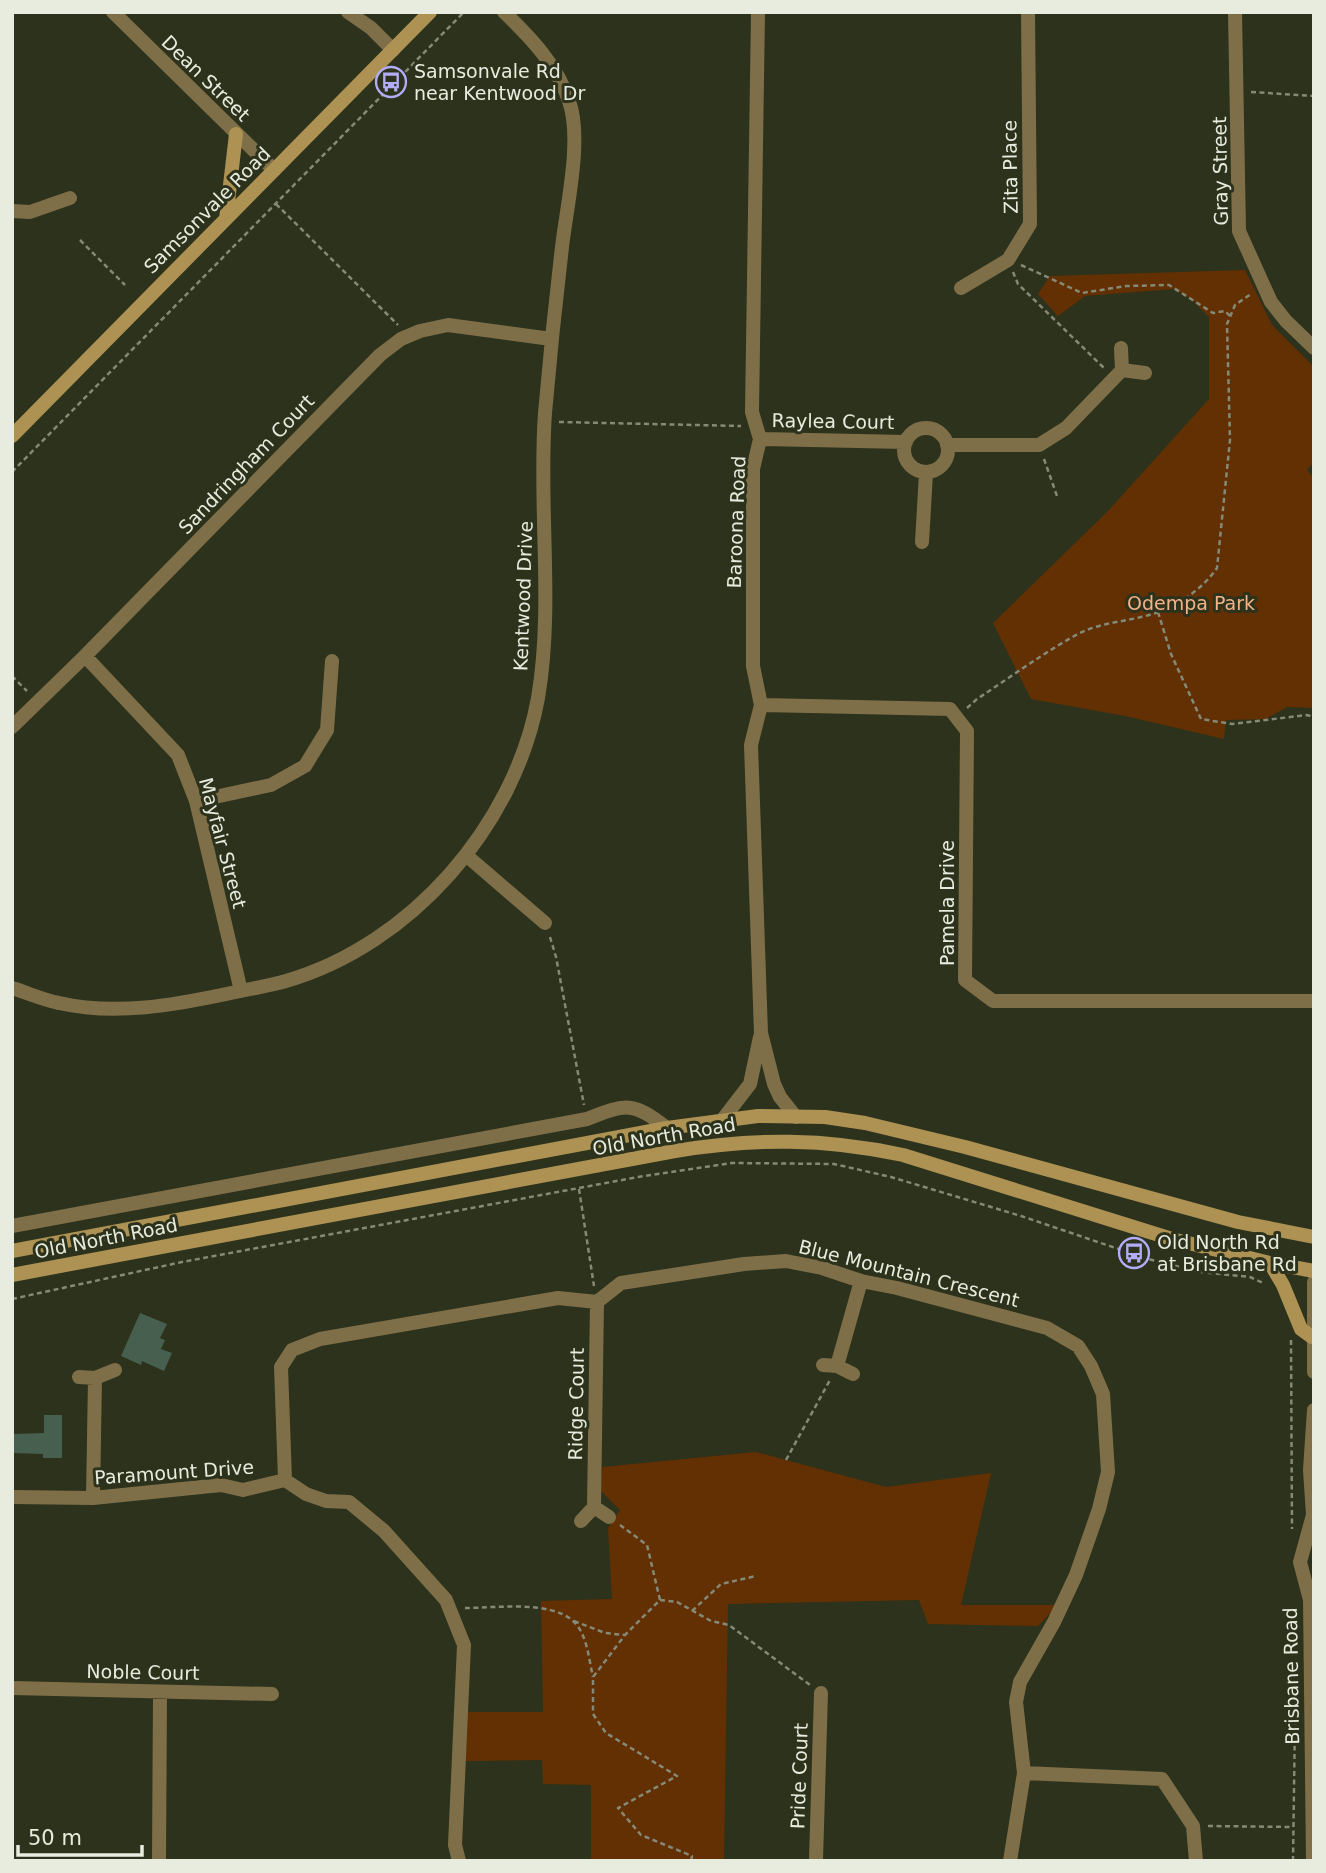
<svg xmlns="http://www.w3.org/2000/svg" width="1326" height="1873" font-family="'DejaVu Sans',sans-serif">
	<rect width="100%" height="100%" fill="#2c321b"/>
	<path fill="#633003" d="M1245,270L1272,325L1314,367V462L1307,470L1314,478V708L1287,707L1266,719L1226,720L1224,739L1125,716L1031,699L993,623L1108,511L1209,399V317L1191,299L1174,289L1085,296L1058,316L1038,294L1050,276Z
		M756,1452L886,1487L991,1473L961,1605H1058L1038,1626L928,1624L919,1600L728,1604L724,1861H591V1785L543,1784L542,1760L466,1761V1712H543L541,1601L612,1599L608,1528L620,1510L601,1491L602,1467Z"/>
	<path fill="#475f4e" d="M140,1313L167,1324L160,1338L165,1340L161,1349L172,1353L164,1371L142,1361L141,1365L121,1356Z
		M44,1415H62V1458H43V1454L12,1453V1434L44,1433Z"/>
	<g fill="none" stroke-linecap="round" stroke-linejoin="round">
		<path stroke="#858a78" stroke-width="2.5" stroke-dasharray="5 3.5" stroke-linecap="butt" d="M1251,92L1314,96
			M276,204L398,325
			M80,240L125,285
			M1021,265L1082,293L1126,286L1169,285L1213,313L1225,311L1230,316
			M1013,272L1018,284L1104,368
			M559,422L741,426
			M1044,459L1057,496
			M12,472L464,12
			M1158,612L1171,654L1201,719L1232,724L1307,715L1314,717
			M12,676L27,691
			M967,708L977,699C1009,678 1042,654 1076,635C1101,621 1132,622 1158,612C1182,603 1203,588 1217,568L1230,440L1227,324L1235,305L1251,294
			M550,937L556,957L584,1105
			M579,1189L594,1286
			M12,1299L182,1262L638,1177L732,1163L834,1164L891,1177L1021,1216L1148,1259L1200,1272L1250,1277L1263,1283
			M1291,1340L1292,1529
			M786,1460L830,1380
			M620,1525L647,1545L660,1600L625,1635L593,1677V1714L606,1733L677,1776L618,1808L641,1835L692,1856L691,1861
			M660,1600L677,1602L711,1621L729,1625L810,1685
			M465,1608C495,1608 550,1600 573,1621C587,1633 589,1660 593,1677
			M692,1611L721,1584L756,1576
			M574,1621L605,1633L624,1635
			M1208,1826L1293,1827
			M1293,1861L1295,1718"/>
		<path stroke="#7f6f49" stroke-width="14" d="M113,12L274,170
			M348,12L371,28L393,50
			M758,12L752,412L760,439L753,469V666L761,705L751,745L761,1033L774,1084L780,1097L796,1117
			M1235,12L1239,231L1271,302L1286,321L1314,348
			M12,211L30,212L70,198
			M961,288L1008,260L1030,224L1028,12
			M1121,348L1122,370L1145,373
			M904 450a22 22 0 1 1 44 0a22 22 0 1 1-44 0Z
			M760,439L906,442
			M947,445H1039L1066,428L1122,370
			M922,542L926,473
			M85,656L178,755L196,801L241,991
			M761,705L950,709L967,731L965,980L993,1001H1314
			M12,727L85,656L380,355L401,339L420,331L448,325L551,339
			M196,801L271,785L305,766L327,730L332,661
			M467,856L545,923
			M12,988C28,993 43,1000 59,1003C116,1016 175,1005 231,993C249,989 268,986 286,981C411,945 515,825 538,698C554,604 538,507 545,413C550,355 556,297 563,239C568,201 582,137 569,101C557,65 531,38 504,12
			M723,1119L750,1084L760,1037
			M12,1226L587,1119C627,1103 633,1102 667,1128
			M1314,1282V1372
			M823,1365L837,1366L853,1374
			M837,1366L861,1281
			M79,1377L95,1378L115,1370
			M285,1480L281,1367L292,1350L320,1339L558,1298L597,1302L621,1283L744,1264L786,1261L822,1268L861,1281L897,1288L1047,1328L1078,1346L1091,1366L1103,1394L1108,1472L1099,1509L1076,1575L1054,1622L1020,1682L1016,1702L1024,1773L1010,1861
			M12,1497L93,1498L221,1485L243,1490L285,1480L306,1494L326,1501L349,1502L384,1531L446,1600L464,1645L455,1845L459,1861
			M93,1498L95,1378
			M594,1507L597,1302
			M581,1521L594,1507L609,1517
			M12,1688L272,1694
			M1024,1773L1162,1779L1193,1826L1196,1861
			M816,1860L821,1693
			M159,1861L160,1693
			M1313,1861L1310,1600L1300,1562L1313,1515L1310,1470L1314,1410"/>
		<path stroke="#ad9253" stroke-width="14" d="M226,219L236,134
			M12,436L430,12
			M12,1251L667,1128L758,1116L825,1117L865,1123L965,1147L1238,1222L1314,1237
			M1270,1263L1283,1285L1301,1329L1312,1337
			M12,1275L675,1151C755,1138 824,1138 903,1155L1172,1239L1270,1263L1314,1271"/>
	</g>
	<defs>
		<g id="bus-ring" transform="scale(1.575)"><circle r="9.5" fill="#2c321b" stroke="#b3adf9" stroke-width="1.5"/><path d="M-5-6H5V4H4V6H2V4H-2V6H-4V4H-5ZM-3.5-4V0h7V-4ZM-3.5 1.2v1.5H-2V1.2ZM2 1.2v1.5H3.5V1.2Z" fill="#b3adf9"/></g>
	</defs>
	<g fill-rule="evenodd">
		<use href="#bus-ring" x="391" y="82"/>
		<use href="#bus-ring" x="1134" y="1253"/>
	</g>
	<g text-anchor="middle" stroke-width="6" stroke-linejoin="round" paint-order="stroke">
		<g font-size="19" fill="#e8ecde" stroke="#2c321b" text-anchor="start">
			<text x="414" y="78">Samsonvale Rd<tspan x="414" dy="22">near Kentwood Dr</tspan></text>
			<text x="1157" y="1249">Old North Rd<tspan x="1157" dy="22">at Brisbane Rd</tspan></text>
		</g>
		<g font-size="19" fill="#e8ecde" stroke="#2c321b">
			<text transform="translate(206 78) rotate(44)" y="7">Dean Street</text>
			<text transform="translate(1010 167) rotate(-91)" y="7">Zita Place</text>
			<text transform="translate(1220 171) rotate(-91)" y="7">Gray Street</text>
			<text transform="translate(207 210) rotate(-45)" y="7">Samsonvale Road</text>
			<text transform="translate(833 421) rotate(1)" y="7">Raylea Court</text>
			<text transform="translate(246 464) rotate(-46)" y="7">Sandringham Court</text>
			<text transform="translate(736 522) rotate(-88)" y="7">Baroona Road</text>
			<text transform="translate(523 596) rotate(-88)" y="7">Kentwood Drive</text>
			<text transform="translate(223 843) rotate(75)" y="7">Mayfair Street</text>
			<text transform="translate(947 903) rotate(-90)" y="7">Pamela Drive</text>
			<text transform="translate(664 1136) rotate(-10)" y="7">Old North Road</text>
			<text transform="translate(106 1238) rotate(-11)" y="7">Old North Road</text>
			<text transform="translate(909 1273) rotate(14)" y="7">Blue Mountain Crescent</text>
			<text transform="translate(576 1404) rotate(-89)" y="7">Ridge Court</text>
			<text transform="translate(174 1472) rotate(-4)" y="7">Paramount Drive</text>
			<text transform="translate(143 1672) rotate(1)" y="7">Noble Court</text>
			<text transform="translate(1291 1676) rotate(-91)" y="7">Brisbane Road</text>
			<text transform="translate(799 1776) rotate(-88)" y="7">Pride Court</text>
		</g>
		<g font-size="19" fill="#f4b288" stroke="#2c321b">
			<text x="1191" y="610">Odempa Park</text>
		</g>
	</g>
	<rect width="1326" height="1873" fill="none" stroke="#e8ecde" stroke-width="28"/>
	<path d="M18 1845v10h124v-10" fill="none" stroke="#e8ecde" stroke-width="3.5"/>
	<text x="28" y="1845" font-size="21" fill="#e8ecde" stroke="#2c321b" stroke-width="5" paint-order="stroke">50 m</text>
</svg>
